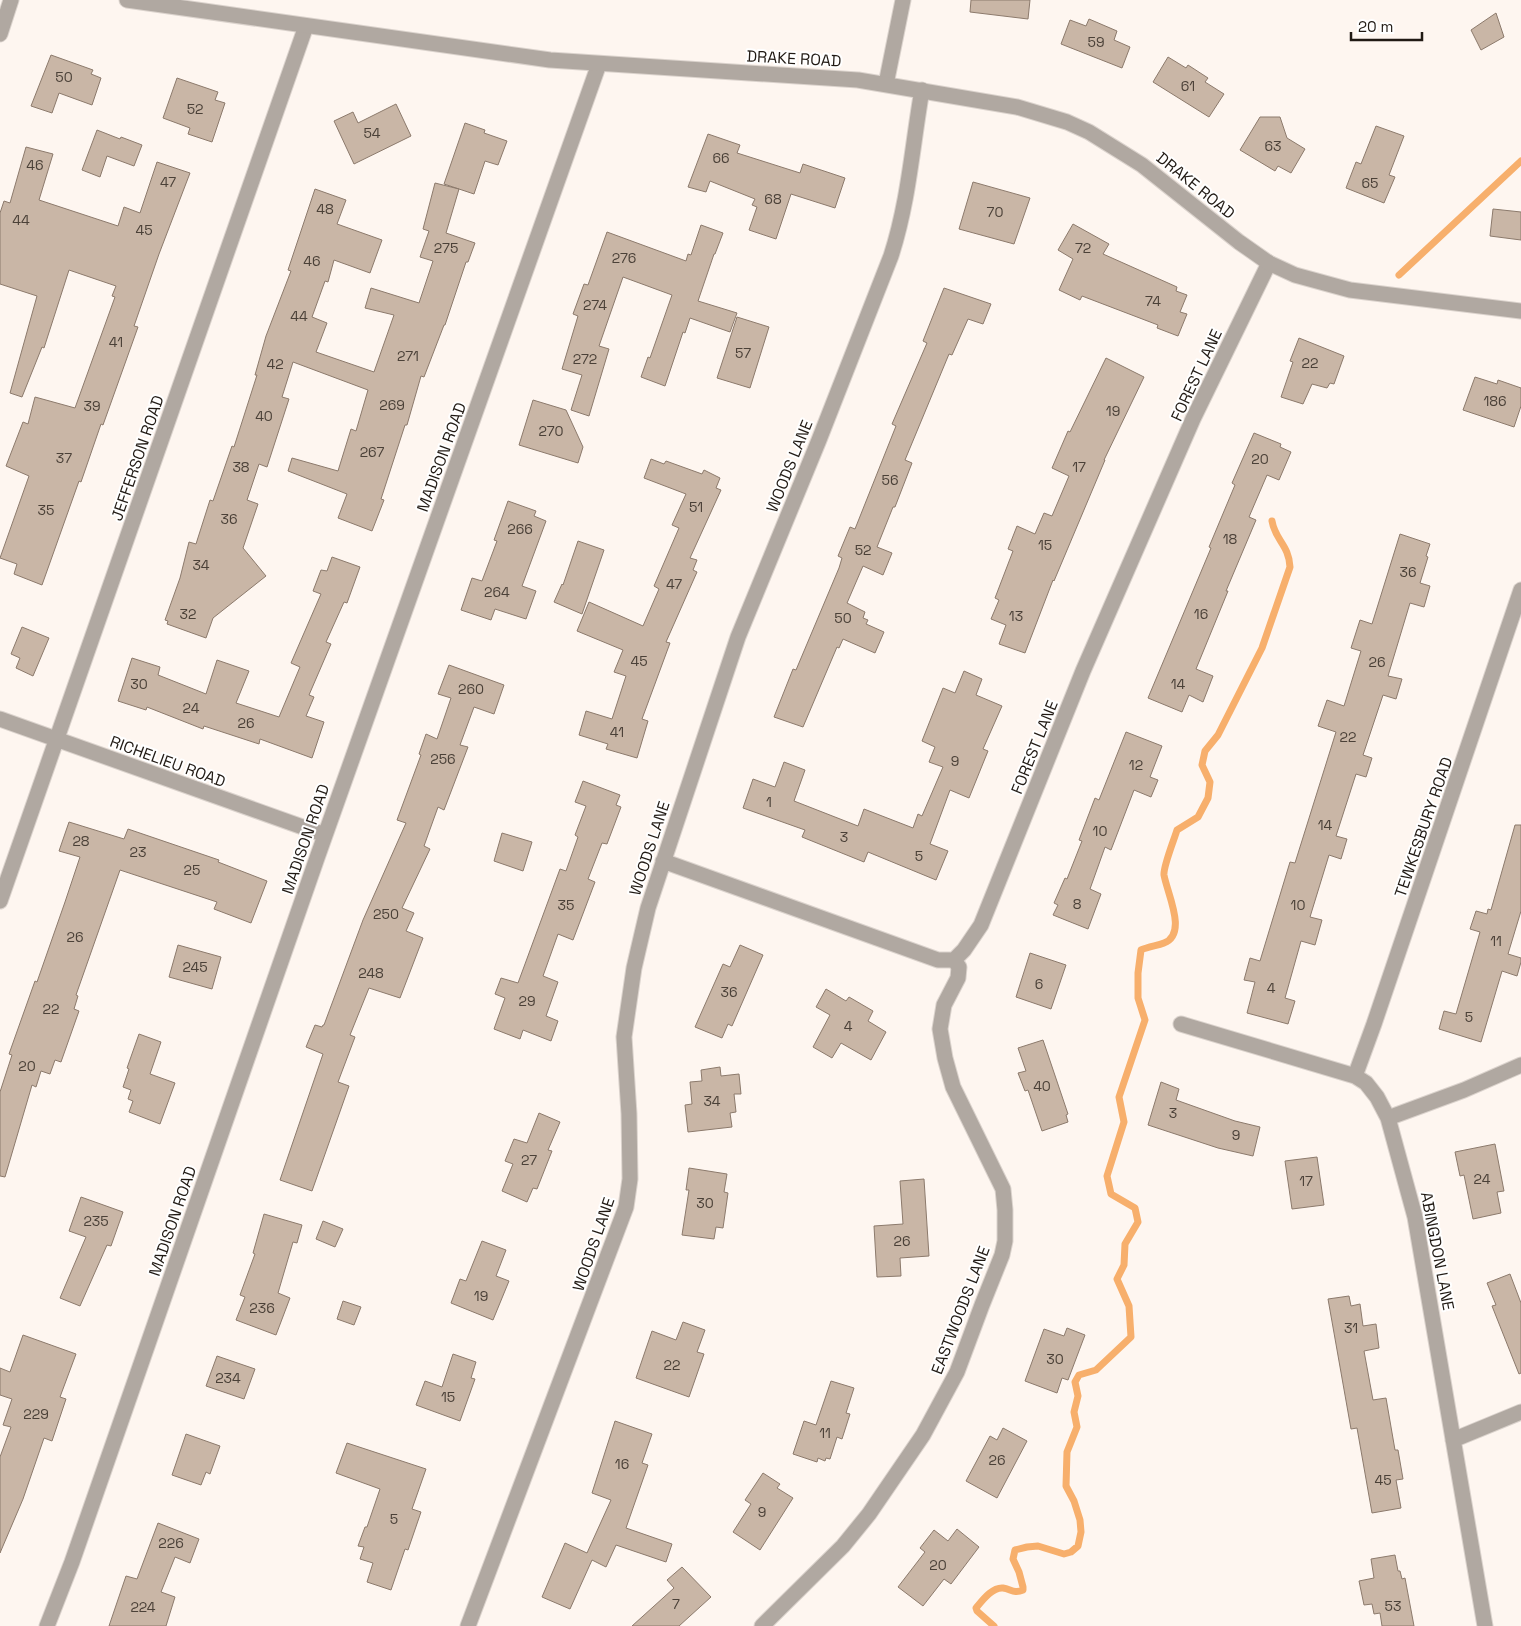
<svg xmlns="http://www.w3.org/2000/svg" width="1521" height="1626" font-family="'Space Grotesk',sans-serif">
	<rect width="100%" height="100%" fill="#fef6f0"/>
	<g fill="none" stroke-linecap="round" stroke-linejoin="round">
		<path stroke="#f7af6c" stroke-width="7" d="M1399,275L1521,161
			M994,1626L977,1611L976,1608C982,1601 992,1587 1003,1588C1011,1589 1014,1594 1023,1590V1587L1019,1572L1013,1559L1015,1550L1027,1547L1038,1546L1064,1554L1071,1552L1078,1546L1081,1532L1080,1520L1074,1501L1066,1486L1067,1452L1077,1427L1074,1412L1078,1396L1075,1382L1079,1375L1096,1370L1131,1337L1129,1306L1117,1279L1124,1265L1125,1244L1138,1222L1135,1208L1111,1194L1107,1176L1124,1122L1119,1097L1145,1020L1138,998V973L1141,950C1149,946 1157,946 1164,943C1188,934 1167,893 1164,875C1163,867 1174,840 1177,830L1198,817L1208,798L1210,782L1202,765L1205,751L1218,735L1262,648L1290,567C1289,545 1275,540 1272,521"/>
	</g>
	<path fill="#c9b6a6" stroke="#8c7a6c" d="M971,0H1030L1028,19L970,12Z
		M1496,13L1504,37L1481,50L1471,30Z
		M1089,19L1117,31L1114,40L1130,47L1122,68L1061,44L1070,20L1086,26Z
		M51,55L93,70L91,74L101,78L92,105L59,93L52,113L31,106Z
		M1168,57L1186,68L1188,65L1208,78L1205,82L1224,94L1209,117L1153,82Z
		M177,78L218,92L215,100L225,103L212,142L188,134L190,128L163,118Z
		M396,104L411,136L354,164L334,121L353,112L358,123Z
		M1260,117H1280L1287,138L1305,149L1291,173L1278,166L1275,171L1240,150Z
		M465,123L485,130L484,133L507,141L498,165L485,161L474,194L444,184Z
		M1376,126L1404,136L1389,175L1395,177L1384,203L1346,188L1356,162L1361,164Z
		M97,130L120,139L121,137L142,145L134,166L107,156L100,177L82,170Z
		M708,134L740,145L737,153L800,173L803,164L845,178L835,208L791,194L776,239L749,230L757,207L752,205L755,199L710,181L706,192L688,187Z
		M26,147L53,154L39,200L118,226L124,207L140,213L157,162L190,173L159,254L134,326L138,327L103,425L101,424L81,482L79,481L42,585L14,574L17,564L0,558L29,476L6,466L23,422L28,424L35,397L75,408L115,297L112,296L116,286L69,270L44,348L42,347L22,397L10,393L37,296L0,284V213L4,201L10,203Z
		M973,182L1030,198L1014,244L959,229Z
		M435,183L459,189L446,233L475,243L468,262H466L445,325H444L424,377L421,376L407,425H405L381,499L384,500L372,531L338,518L347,494L288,471L292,458L338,471L351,429L356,431L368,390L293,362L282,397L289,399L267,467L259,464L247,500L258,504L243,548L266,576L213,618L206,638L167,624L168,621L165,620L180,578L189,542L196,544L210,500L213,501L232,446L234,447L257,375H255L266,336L291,271L288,270L315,189L346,200L337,224L382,240L370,273L334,260L328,282L325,281L312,317L327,323L316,352L374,372L394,315L365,308L371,288L419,303L433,261L420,257L429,231L423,229Z
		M1493,209L1521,212V240L1490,236Z
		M1073,224L1109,244L1103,254L1177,287L1176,291L1187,295L1180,312L1187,314L1178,336L1157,328L1158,325L1082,296L1080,300L1059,290L1073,259L1058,250Z
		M701,225L723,233L715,254H714L698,301L737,313L730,332L690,318L685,333L683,332L665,386L641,377L648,357L650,358L672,295L623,277L599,346L609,349L589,416L571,410L582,375L562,369L578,316L573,314L584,284L588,285L607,232L686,261L688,254L691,255Z
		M944,288L991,304L983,324L968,319L952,355L949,354L905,460L912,463L895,507H893L877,547L892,553L883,575L863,566L847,603L865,612L863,618L868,620L866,624L884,632L875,653L843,639L839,648L837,647L803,727L774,717L793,669L796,670L839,568L842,558L838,556L850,527L855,529L896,426L892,424L927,343L923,341Z
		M737,317L769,327L750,388L717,378Z
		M1299,338L1344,356L1334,384L1330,383L1327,388L1312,384L1303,404L1281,397L1293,362L1290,361Z
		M1106,358L1144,377L1104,460H1105L1054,581L1053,580L1025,653L999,644L1006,625L991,619L999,600L995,598L1013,551L1008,549L1017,526L1035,534L1044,513L1052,516L1069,476L1052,468L1068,431L1070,432Z
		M1475,377L1497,384L1498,380L1521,388V406L1514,427L1463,410Z
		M533,400L566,410L583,447L578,463L519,445Z
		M1254,433L1281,444L1280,447L1291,452L1279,480L1267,475L1249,517L1256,520L1226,591H1228L1196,669L1213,676L1203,702L1189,695L1182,712L1148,698L1211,548L1209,547L1235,485L1232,483Z
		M651,459L664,464L666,461L702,474L704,470L720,478L716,488L721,490L690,558L697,560L693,570L697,572L666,642L670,643L642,719L648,721L637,758L606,749L608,744L579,735L586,711L612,719L626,676L614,672L623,650L577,631L589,602L643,626L659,589L654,586L679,528L672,525L686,494L644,478Z
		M508,501L536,511L534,516L546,521L522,586L536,591L526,619L495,609L491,620L461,610L472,578L482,581L497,541L494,540Z
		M1400,534L1430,544L1426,556L1428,557L1420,583L1430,586L1424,607L1410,603L1388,676L1402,679L1396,699L1383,695L1363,755L1372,758L1366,777L1356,774L1336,836L1347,839L1341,859L1329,855L1310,917L1322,920L1315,945L1301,941L1285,998L1295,1001L1288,1024L1247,1013L1255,982L1244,980L1250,958L1260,961L1290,862L1295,863L1336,732L1318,726L1327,700L1344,706L1361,651L1351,648L1360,620L1372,624Z
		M578,541L604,550L582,614L554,602L562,584L563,585Z
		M332,557L360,567L347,603L344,602L326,642L331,644L309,695L314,697L306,716L324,722L312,758L260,739L259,744L204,726L203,729L147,707L146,710L118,701L132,658L160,667L158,675L206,694L217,660L249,671L236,703L279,717L300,667L291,663L321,594L313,591L321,570L327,571Z
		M22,627L49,638L33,676L16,668L20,658L11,654Z
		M449,665L504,685L494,714L474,707L460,745L468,747L444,810L438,807L424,846L430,849L402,908L414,913L406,931L423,938L400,998L369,988L350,1035L355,1037L338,1082L349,1086L312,1191L280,1180L323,1054L306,1047L315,1025L322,1027L323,1025H324L363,920L406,823L397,820L421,755L419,754L426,734L437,739L451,698L438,694Z
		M964,671L982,679L976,695L1002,706L983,749L988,751L969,798L950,790L930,844L948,851L936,880L868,852L864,862L802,837L805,830L743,808L753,779L775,787L784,762L805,770L794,801L858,826L864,809L913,828L918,814L922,816L943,767L929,762L935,747L922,741L943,688L955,693Z
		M1126,732L1162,746L1150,777L1158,780L1151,797L1134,790L1111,850L1105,847L1090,889L1101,894L1088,929L1053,915L1058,905L1054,903L1065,878L1067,879L1082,841L1079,840L1095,798L1099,800Z
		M583,781L620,795L616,805L621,807L607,844L602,843L588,879L595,882L573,940L558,934L543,976L558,982L546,1016L558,1021L551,1041L523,1030L520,1039L494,1029L505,998L495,994L501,978L518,983L560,869L566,871L578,837L575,835L586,806L575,802Z
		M69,822L124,839L128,829L219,860L218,862L267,881L251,923L214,909L217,902L120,870L76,995L78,996L74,1009L79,1011L61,1062L55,1060L50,1074L41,1071L36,1087L32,1085L5,1177L0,1176V1092L12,1055L9,1054L35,981L37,982L65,902L80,857L59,851Z
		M1515,825H1521V911L1508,954L1521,958V962L1517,976L1502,971L1481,1042L1439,1029L1444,1011L1456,1014L1480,932L1470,929L1476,911L1487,914L1488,909L1491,910Z
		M502,833L532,842L523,871L494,861Z
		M178,945L221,957L212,989L169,977Z
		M740,945L763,955L732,1026L728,1024L722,1038L695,1027L723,964L730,967Z
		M1030,953L1066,965L1051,1009L1016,997Z
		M826,989L846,1001L849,997L873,1011L868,1021L886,1032L871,1060L841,1043L832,1058L813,1047L830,1015L816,1007Z
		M139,1034L161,1042L150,1074L175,1083L160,1124L129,1112L133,1101L128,1099L131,1090L123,1087L129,1069L127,1068Z
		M1043,1040L1068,1114L1066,1115L1068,1122L1042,1131L1028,1090L1025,1091L1018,1073L1026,1071L1018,1048Z
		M720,1067L721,1076L739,1074L741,1094H734L736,1112L730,1113L732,1127L688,1132L685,1105L692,1104L690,1082L702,1081L701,1070Z
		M1161,1082L1179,1089L1176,1100L1235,1121L1260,1127L1253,1156L1218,1148L1148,1125Z
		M539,1113L560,1122L548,1150L552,1151L537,1189L533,1188L527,1202L502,1191L513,1164L505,1161L514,1139L527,1143Z
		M1495,1144L1504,1191L1497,1192L1501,1213L1473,1219L1464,1175L1460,1176L1455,1152Z
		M1317,1157L1324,1205L1292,1209L1285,1161Z
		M689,1168L727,1174L724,1192L728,1193L723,1228L716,1227L714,1239L682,1235L689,1190H686Z
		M924,1179L929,1256L900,1258L901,1276L877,1277L874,1226L903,1224L900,1181Z
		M81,1197L123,1212L111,1246L107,1245L80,1306L60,1298L86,1237L69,1231Z
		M264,1214L302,1225L297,1243L293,1242L278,1293L290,1298L276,1335L236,1320L245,1297L240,1295L255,1254L253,1253Z
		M323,1221L343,1229L335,1247L316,1239Z
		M482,1241L506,1250L496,1276L509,1281L493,1320L451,1303L460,1279L466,1281Z
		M1510,1274L1521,1303V1373L1519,1374L1492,1306L1496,1305L1487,1283Z
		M1349,1296L1351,1306L1360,1304L1363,1326L1376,1324L1379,1348L1364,1351L1373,1400L1386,1398L1395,1450H1398L1403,1479L1396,1480L1401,1508L1372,1513L1357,1428L1351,1429L1328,1299Z
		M343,1301L361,1307L354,1325L337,1319Z
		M683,1322L705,1330L697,1352L704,1354L689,1397L636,1378L652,1331L676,1340Z
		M1067,1328L1085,1335L1068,1380L1062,1378L1057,1393L1025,1381L1044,1329L1064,1336Z
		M23,1335L76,1354L60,1397L66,1399L52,1441L44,1438L23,1499L0,1553V1457L11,1427L3,1425L12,1399L0,1395V1368L10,1372Z
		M453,1354L476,1362L471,1378L475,1379L460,1421L416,1405L425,1381L442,1387Z
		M217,1356L255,1369L244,1399L206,1386Z
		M831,1381L854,1388L846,1413L850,1414L842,1439L837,1437L830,1459L826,1458L825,1461L818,1458L817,1462L793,1454L804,1421L816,1425Z
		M615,1421L652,1434L642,1463L648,1465L626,1528L672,1544L666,1562L616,1545L606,1567L592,1560L570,1609L542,1597L565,1543L587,1553L611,1500L592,1493Z
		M1003,1428L1027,1441L997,1498L966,1481L990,1436L997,1440Z
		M186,1434L220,1446L210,1474L206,1472L201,1485L172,1475Z
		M347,1443L426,1469L412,1509L421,1512L408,1550L405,1549L391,1590L367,1582L373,1563L360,1559L364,1547L358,1546L365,1527H367L380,1489L336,1473Z
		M763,1473L780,1484L777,1488L793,1498L760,1550L733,1532L751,1504L745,1500Z
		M158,1523L199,1539L190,1563L175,1557L161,1592L175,1597L166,1626H109L126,1576L137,1579Z
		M957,1529L979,1547L951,1584L944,1579L923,1606L898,1587L925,1552L920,1548L934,1530L948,1541Z
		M1395,1555L1398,1571H1400L1402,1579L1405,1578L1414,1626H1382L1380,1613L1374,1614L1372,1604L1364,1605L1359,1581L1374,1578L1371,1559Z
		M682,1567L711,1597L679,1626H632L674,1588L667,1580Z"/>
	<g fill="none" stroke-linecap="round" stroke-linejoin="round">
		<g stroke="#dbd3cd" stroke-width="17">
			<path id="minor" d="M0,34L11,0
				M886,84L903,0
				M0,719L325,835
				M663,861L938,960H954L964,950L981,925L1083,671L1193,419L1269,263
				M0,901L306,26
				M1181,1024L1355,1076L1366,1083L1377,1097L1388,1118L1415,1217L1485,1626
				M1355,1076L1374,1024L1521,590
				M1388,1118L1464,1090L1521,1065
				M1453,1440L1521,1412
				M47,1626L72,1562L317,858L599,64
				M468,1626L626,1207L630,1179L629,1114L624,1037L634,968L648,908L738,637L819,440L891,256C909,200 912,147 922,90
				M762,1626L843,1546L869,1514L923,1435L957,1372L982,1305L1002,1255L1005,1241V1210L1003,1189L953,1087L945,1058L940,1029L944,1005L958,978L959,967L954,960"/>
		</g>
		<g stroke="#dbd3cd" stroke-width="17">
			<path id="tertiary" d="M127,0L550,60L858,80L1017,107L1067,122L1089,132L1142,165L1239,242L1269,263L1295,275L1350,290L1521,311"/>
		</g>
		<use href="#minor" stroke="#b0a8a1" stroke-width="15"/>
		<use href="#tertiary" stroke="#b0a8a1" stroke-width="15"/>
	</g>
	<g text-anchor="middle" stroke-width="4" stroke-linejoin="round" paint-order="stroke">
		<g font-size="14" fill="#4b4138">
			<text x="1096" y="47">59</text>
			<text x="64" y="82">50</text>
			<text x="1188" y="91">61</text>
			<text x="195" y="114">52</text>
			<text x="372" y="138">54</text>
			<text x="1273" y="151">63</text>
			<text x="721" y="163">66</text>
			<text x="35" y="170">46</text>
			<text x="168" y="187">47</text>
			<text x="1370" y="188">65</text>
			<text x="773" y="204">68</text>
			<text x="325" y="214">48</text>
			<text x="995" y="217">70</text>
			<text x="21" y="225">44</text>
			<text x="144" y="235">45</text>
			<text x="446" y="253">275</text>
			<text x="1083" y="253">72</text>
			<text x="624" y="263">276</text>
			<text x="312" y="266">46</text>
			<text x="1153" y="306">74</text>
			<text x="595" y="310">274</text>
			<text x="299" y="321">44</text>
			<text x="116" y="347">41</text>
			<text x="743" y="358">57</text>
			<text x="408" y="361">271</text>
			<text x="585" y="364">272</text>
			<text x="1310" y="368">22</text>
			<text x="275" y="369">42</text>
			<text x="1495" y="406">186</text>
			<text x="392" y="410">269</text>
			<text x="92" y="411">39</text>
			<text x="1113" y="416">19</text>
			<text x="264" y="421">40</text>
			<text x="551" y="436">270</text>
			<text x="372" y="457">267</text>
			<text x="64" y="463">37</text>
			<text x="1260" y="464">20</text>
			<text x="241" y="472">38</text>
			<text x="1079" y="472">17</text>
			<text x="890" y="485">56</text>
			<text x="696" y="512">51</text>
			<text x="46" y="515">35</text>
			<text x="229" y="524">36</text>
			<text x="520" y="534">266</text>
			<text x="1230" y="544">18</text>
			<text x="1045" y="550">15</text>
			<text x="863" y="555">52</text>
			<text x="201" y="570">34</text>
			<text x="1408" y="577">36</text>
			<text x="674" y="589">47</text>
			<text x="497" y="597">264</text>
			<text x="188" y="619">32</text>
			<text x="1201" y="619">16</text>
			<text x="1016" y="621">13</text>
			<text x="843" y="623">50</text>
			<text x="639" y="666">45</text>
			<text x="1377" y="667">26</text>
			<text x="139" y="689">30</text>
			<text x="1178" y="689">14</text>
			<text x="471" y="694">260</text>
			<text x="191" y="713">24</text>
			<text x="246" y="728">26</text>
			<text x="617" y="737">41</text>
			<text x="1348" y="742">22</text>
			<text x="443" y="764">256</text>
			<text x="955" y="766">9</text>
			<text x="1136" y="770">12</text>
			<text x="769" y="807">1</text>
			<text x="1325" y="830">14</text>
			<text x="1100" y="836">10</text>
			<text x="844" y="842">3</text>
			<text x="81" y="846">28</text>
			<text x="138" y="857">23</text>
			<text x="919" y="861">5</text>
			<text x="192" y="875">25</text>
			<text x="1077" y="909">8</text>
			<text x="566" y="910">35</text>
			<text x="1298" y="910">10</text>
			<text x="386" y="919">250</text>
			<text x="75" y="942">26</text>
			<text x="1496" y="946">11</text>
			<text x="195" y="972">245</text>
			<text x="371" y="978">248</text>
			<text x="1039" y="989">6</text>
			<text x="1271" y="993">4</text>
			<text x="729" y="997">36</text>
			<text x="527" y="1006">29</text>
			<text x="51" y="1014">22</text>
			<text x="1469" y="1022">5</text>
			<text x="848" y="1031">4</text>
			<text x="27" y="1071">20</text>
			<text x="1042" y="1091">40</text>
			<text x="712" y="1106">34</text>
			<text x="1173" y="1118">3</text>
			<text x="1236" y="1140">9</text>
			<text x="529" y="1165">27</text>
			<text x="1482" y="1184">24</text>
			<text x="1306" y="1186">17</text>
			<text x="705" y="1208">30</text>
			<text x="96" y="1226">235</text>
			<text x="902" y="1246">26</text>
			<text x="481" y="1301">19</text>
			<text x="262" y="1313">236</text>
			<text x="1351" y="1333">31</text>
			<text x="1055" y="1364">30</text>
			<text x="672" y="1370">22</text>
			<text x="228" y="1383">234</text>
			<text x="448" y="1402">15</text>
			<text x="36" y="1419">229</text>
			<text x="825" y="1438">11</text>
			<text x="997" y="1465">26</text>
			<text x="622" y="1469">16</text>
			<text x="1383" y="1485">45</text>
			<text x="762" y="1517">9</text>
			<text x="394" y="1524">5</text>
			<text x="171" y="1548">226</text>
			<text x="938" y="1570">20</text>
			<text x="676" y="1609">7</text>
			<text x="1393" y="1611">53</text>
			<text x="143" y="1612">224</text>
		</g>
		<g font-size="16" fill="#211a14" stroke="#fff">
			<text transform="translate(794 58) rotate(3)" y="6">DRAKE ROAD</text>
			<text transform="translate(1196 185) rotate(39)" y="6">DRAKE ROAD</text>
			<text transform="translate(1196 375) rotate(-65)" y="6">FOREST LANE</text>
			<text transform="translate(441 457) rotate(-70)" y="6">MADISON ROAD</text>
			<text transform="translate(137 458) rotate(-71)" y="6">JEFFERSON ROAD</text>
			<text transform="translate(789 466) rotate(-68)" y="6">WOODS LANE</text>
			<text transform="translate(1034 747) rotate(-68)" y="6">FOREST LANE</text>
			<text transform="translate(168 761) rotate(20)" y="6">RICHELIEU ROAD</text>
			<text transform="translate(1423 827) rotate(-71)" y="6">TEWKESBURY ROAD</text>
			<text transform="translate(305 839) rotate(-71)" y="6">MADISON ROAD</text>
			<text transform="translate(649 848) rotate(-72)" y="6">WOODS LANE</text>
			<text transform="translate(172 1221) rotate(-71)" y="6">MADISON ROAD</text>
			<text transform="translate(593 1244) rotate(-71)" y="6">WOODS LANE</text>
			<text transform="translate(1438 1251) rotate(79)" y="6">ABINGDON LANE</text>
			<text transform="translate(960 1310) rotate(-69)" y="6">EASTWOODS LANE</text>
		</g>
	</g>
	<path d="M1351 32v8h71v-8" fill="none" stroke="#211a14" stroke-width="2.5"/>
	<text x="1358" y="32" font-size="15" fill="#211a14" stroke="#ffffff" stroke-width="4" paint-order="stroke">20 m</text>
</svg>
